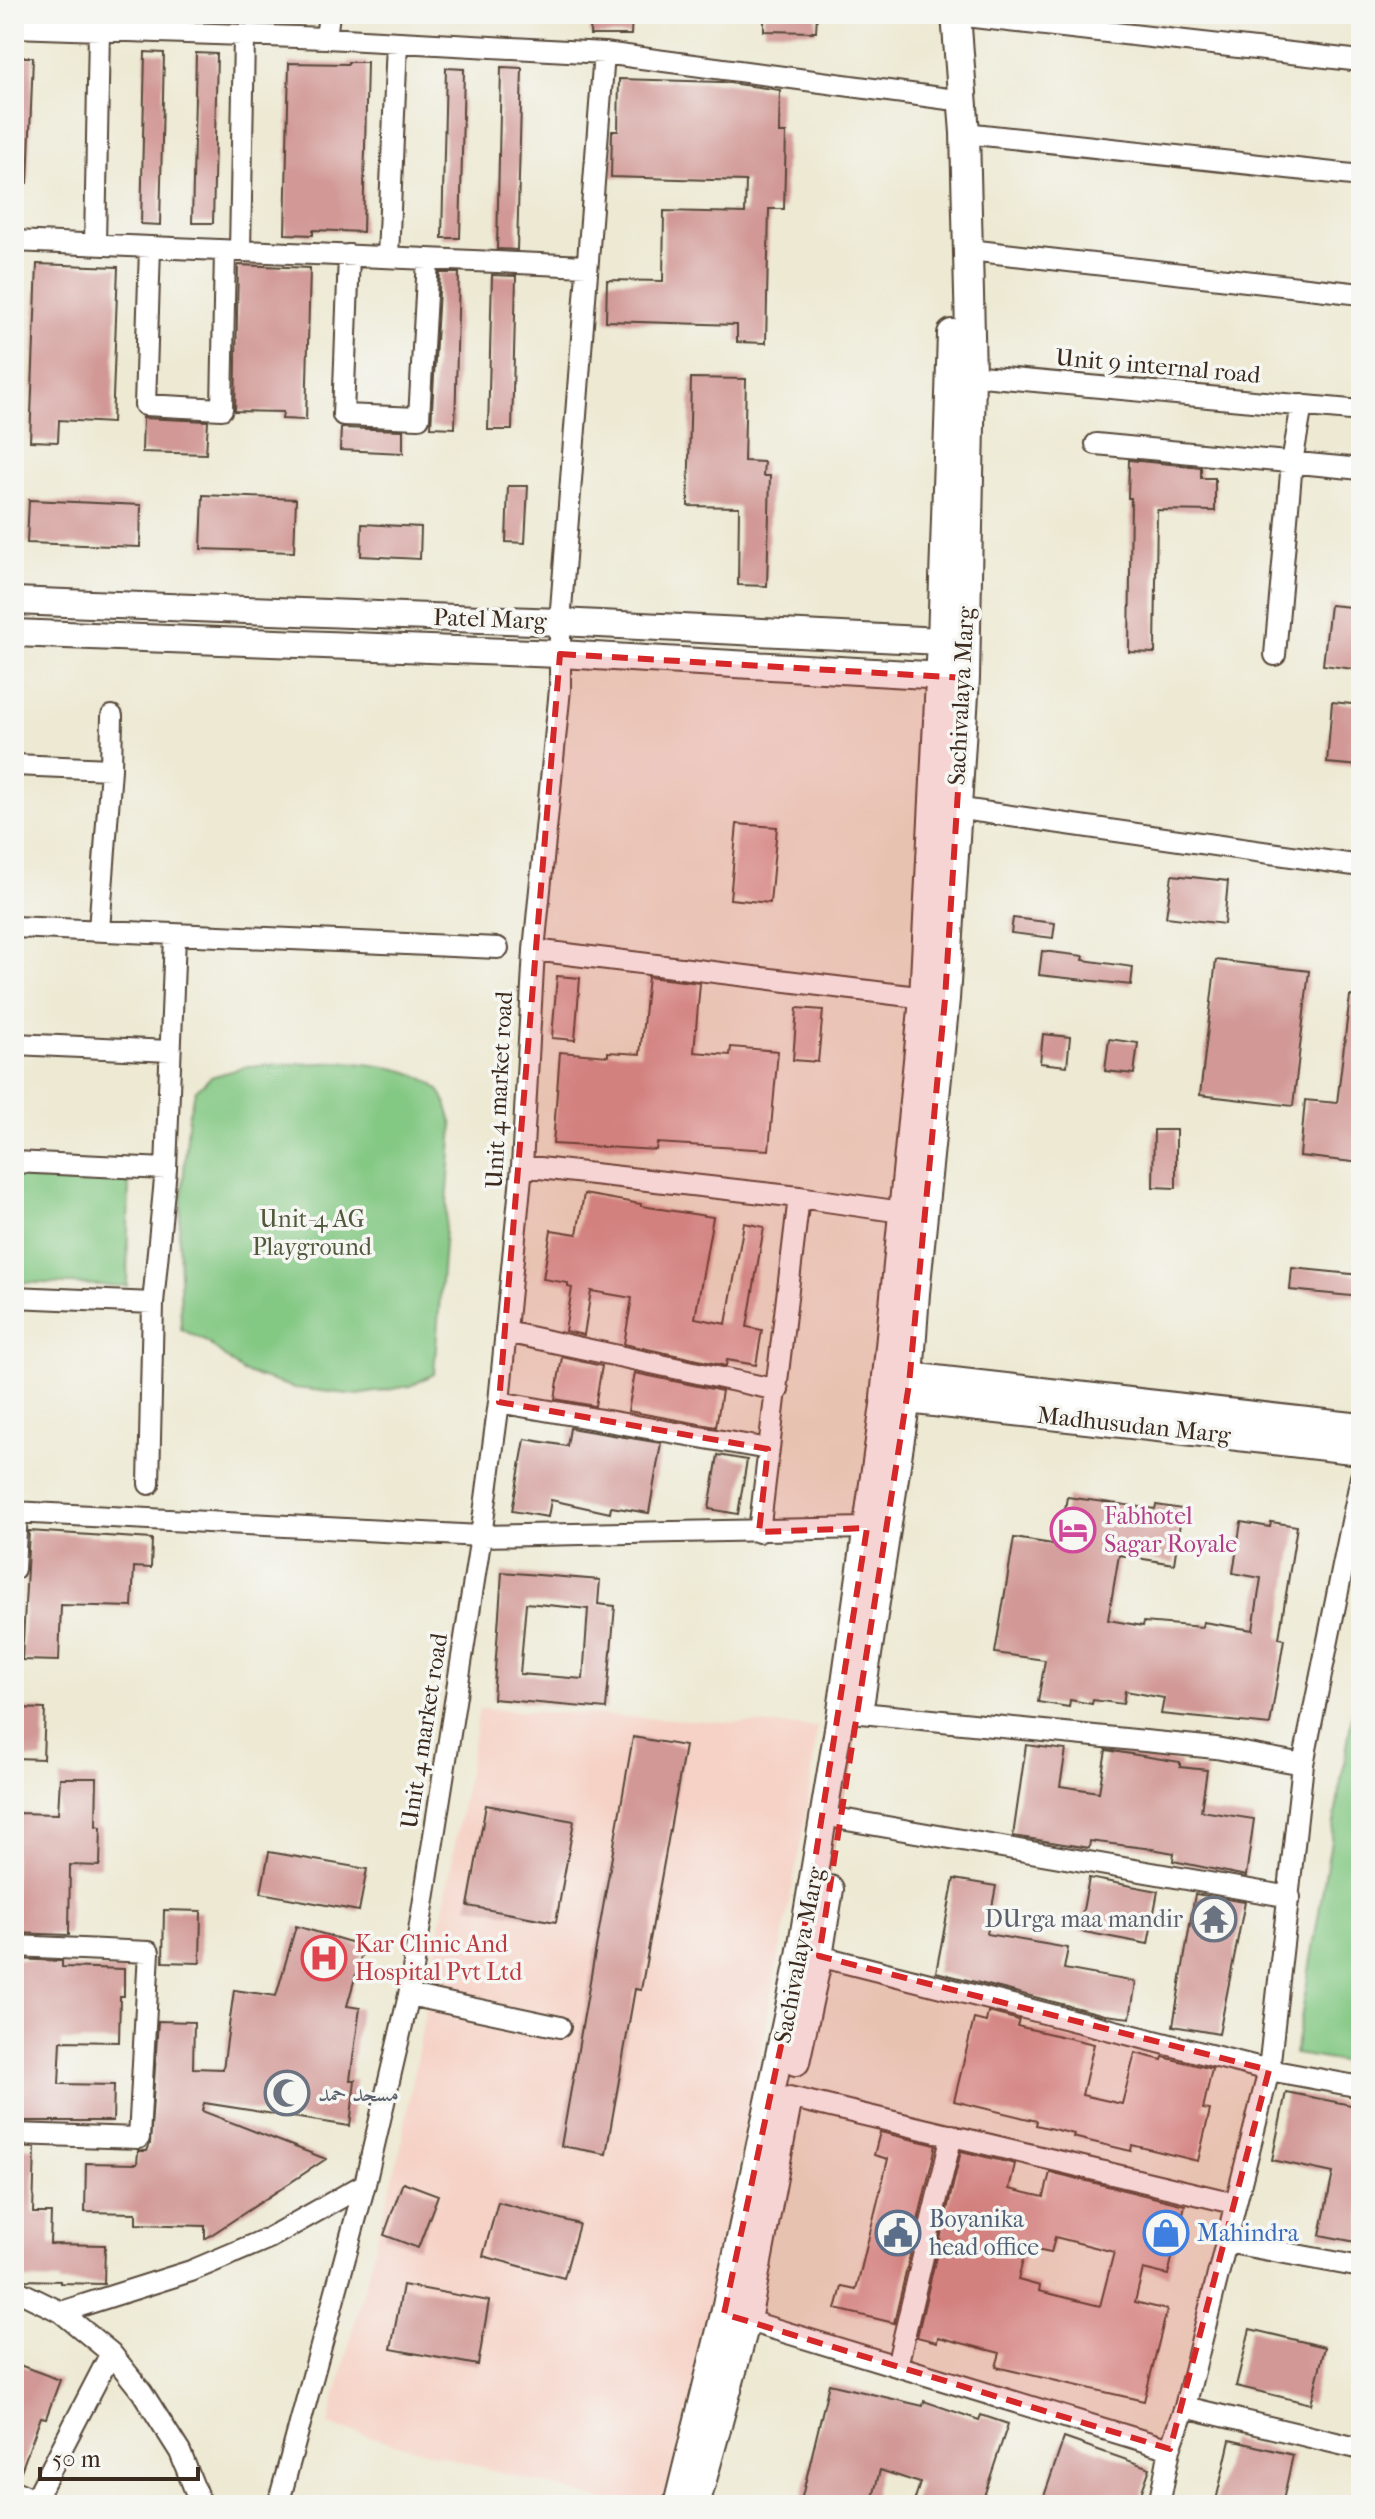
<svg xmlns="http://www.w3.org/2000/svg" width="1375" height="2519" font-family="'IM FELL French Canon',Amiri,serif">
	<rect width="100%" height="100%" fill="#f6f6f2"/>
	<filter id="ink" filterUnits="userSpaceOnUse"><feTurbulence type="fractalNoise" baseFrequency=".0125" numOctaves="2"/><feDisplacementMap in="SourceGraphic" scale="16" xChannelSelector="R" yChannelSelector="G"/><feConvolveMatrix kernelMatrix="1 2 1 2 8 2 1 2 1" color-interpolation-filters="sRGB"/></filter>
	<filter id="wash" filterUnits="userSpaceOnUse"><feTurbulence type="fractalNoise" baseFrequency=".006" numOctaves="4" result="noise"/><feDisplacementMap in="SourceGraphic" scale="32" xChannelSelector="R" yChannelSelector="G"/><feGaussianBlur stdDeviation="1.8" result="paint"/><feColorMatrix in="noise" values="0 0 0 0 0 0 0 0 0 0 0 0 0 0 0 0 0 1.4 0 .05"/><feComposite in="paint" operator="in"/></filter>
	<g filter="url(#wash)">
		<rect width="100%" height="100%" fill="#ede9d3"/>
		<path fill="#f6d1c5" d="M479,1709L817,1727L809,1800L690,2421L668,2505H620L328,2425L401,2146Z"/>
		<path fill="#83c883" stroke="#5f7950" stroke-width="2" d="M347,1062C378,1066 422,1067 442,1094C447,1102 449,1115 453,1125L434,1374L410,1386L358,1395L295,1388L243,1372L207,1342L181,1329L179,1232L189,1112L196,1090L211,1077L248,1066Z
			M14,1176L129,1180L127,1286L14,1282Z
			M1361,1663V2065L1295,2054Z"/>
		<g id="blocks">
			<path fill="#d19895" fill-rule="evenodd" d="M591,14H632L631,35H590Z
				M764,14H817L816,32L764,31Z
				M145,52L164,53L160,225L141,224Z
				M196,53L217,54L213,223H192Z
				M14,57H33L28,183H14Z
				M348,62H367L363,232L313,230V235L285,234L289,63L348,64Z
				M501,67L522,68L517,250L497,249Z
				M446,68L464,69L460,238H442Z
				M619,79L722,82L780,90L779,133H786L784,209H769L766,343L737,342V325L606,321L607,280L663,281L664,211L745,213L746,181L611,177L612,131H618Z
				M37,264L118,267L112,423L59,420L58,442L30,441Z
				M238,265L310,268L306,420L282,419L283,412L235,411Z
				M440,273H459L455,428L431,427Z
				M492,275L516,276L512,430H488Z
				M691,378L746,379L744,461L764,462L763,476H770L767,586L738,585L739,507L688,506Z
				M143,418L208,421L206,454L142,452Z
				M341,428L403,430V453L340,450Z
				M1129,460L1201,467V478H1215V511L1157,510L1155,653L1129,652L1131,498H1128Z
				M508,486H528L525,543L506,542Z
				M203,495L296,499L294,552L201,549Z
				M29,500L141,505L140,547L27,543Z
				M362,524L421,527L420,559L361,556Z
				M1330,605L1361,608V670L1323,665Z
				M1332,702L1361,705L1360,766L1327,763Z
				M737,824L777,827L770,903L730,899Z
				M1172,875L1228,881L1224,924L1166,917Z
				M1013,918L1055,923L1053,938L1011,933Z
				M1042,951L1084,956L1083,960L1133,967L1131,985L1039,975Z
				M1216,960L1309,971L1293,1106L1200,1095Z
				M557,976L580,978L575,1040L552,1038Z
				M648,977L700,983L694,1052L730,1055L731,1047L778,1051L769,1150L657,1143L656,1150L553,1144L560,1052L608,1056V1052L640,1054Z
				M1350,996L1361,997V1163L1300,1156L1305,1100L1337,1103Z
				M797,1008L823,1010L818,1062L793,1060Z
				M1043,1034L1070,1037L1067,1066L1040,1063Z
				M1109,1039L1138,1043L1134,1074L1105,1071Z
				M1154,1130H1176V1188L1153,1187Z
				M584,1194L641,1204V1206L713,1217L695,1318L726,1324L744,1223L764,1227L747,1327L762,1330L756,1365L727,1360L726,1366L624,1344L632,1298L591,1291L584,1335L565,1331L572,1288L568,1287V1283L543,1279L551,1230L577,1234Z
				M1292,1268L1361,1275V1297L1290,1290Z
				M562,1357L602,1366L595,1406L555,1399Z
				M635,1373L722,1391L716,1427L628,1411Z
				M570,1428L661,1443L649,1513L611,1507L610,1513L551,1500L548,1517L512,1511L525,1439L567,1446Z
				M718,1455L747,1460L738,1514L709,1509Z
				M1067,1497L1155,1509L1156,1505L1182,1509L1174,1564L1119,1555L1108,1620L1143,1626L1144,1622L1202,1627L1203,1622L1253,1630L1261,1578L1233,1573L1241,1522L1270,1527L1271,1522L1297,1526L1279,1638L1284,1639L1270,1725L1161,1714L1164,1698L1125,1691L1123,1704L1093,1700L1092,1704L1070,1700L1069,1707L1038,1702L1045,1660L995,1653L1014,1538L1059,1545Z
				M29,1531L152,1539L151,1568L134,1567L132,1607L61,1605L59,1661L22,1660Z
				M502,1572L600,1580L598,1604L615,1606L606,1709L493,1699ZM526,1603L588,1609L583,1679L520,1674Z
				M16,1708L45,1709L43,1759L15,1758Z
				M633,1737L685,1746L641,1990L635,1989L606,2154L561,2146Z
				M1026,1745L1066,1750L1060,1786L1099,1792L1106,1750L1180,1762V1767L1207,1770L1201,1811L1254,1819L1246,1876L1173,1861L1174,1853L1152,1849L1090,1841L1089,1848L1013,1836Z
				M60,1778H97L96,1826L101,1827L100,1866L70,1865L69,1935L14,1933V1813L58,1814Z
				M486,1805L574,1821L556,1922L468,1906Z
				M269,1852L367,1869L359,1911L261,1893Z
				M1089,1878L1158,1891L1148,1944L1079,1931Z
				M954,1879L996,1886L987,1934L1068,1948L1064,1969L1136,1982L1130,2018L1105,2015L936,1972Z
				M1195,1894L1245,1902L1219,2034L1173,2026Z
				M164,1910L201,1911L200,1963L163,1962Z
				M296,1926L364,1946L347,2006L360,2008L350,2080H355L350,2126L204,2103L202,2111L326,2159L205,2239V2226L136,2224V2213L85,2212L86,2163L137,2164L138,2151H147L150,2144L158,2021L194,2022L193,2068L223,2069L234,1990L276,1996Z
				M14,1959L62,1961V1967L124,1969V1996H120L119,2042L61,2041L59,2084L114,2085L113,2121H14Z
				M988,2012L1019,2020L1017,2026L1094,2044L1082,2095L1122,2104L1135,2053L1162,2060L1163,2057L1212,2069L1203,2109L1210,2110L1198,2161L1132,2145L1131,2151L1089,2141L1073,2137L1074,2134L1036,2125L1037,2121L954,2101L974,2019L986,2022Z
				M1286,2092L1361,2107V2243L1320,2235L1333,2173L1272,2160Z
				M880,2132L936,2145L894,2323L836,2309L842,2287L856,2290L888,2159L874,2155Z
				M14,2147L35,2148L33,2213H51L50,2244L105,2245L104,2284L60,2283V2281L24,2280L14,2276Z
				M961,2151L1015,2164L1009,2189L1044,2197L1050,2172L1185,2205L1168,2275L1143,2269L1135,2302L1167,2310L1144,2401L996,2367L1000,2353L938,2337L937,2342L917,2337ZM1055,2237L1114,2252L1100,2306L1039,2291L1040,2286L1018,2280L1026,2248L1051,2253Z
				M403,2182L438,2195L418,2248L384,2235Z
				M498,2202L579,2224L564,2278L483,2256Z
				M403,2285L489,2301L478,2365L391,2349Z
				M1250,2329L1325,2347L1311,2404L1236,2386Z
				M14,2363L60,2380L46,2418L41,2417L18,2479L14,2478Z
				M829,2384L923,2406L924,2401L979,2420L981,2415L1008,2424L981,2505H913L920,2483L880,2470L871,2505H800Z
				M1064,2438L1150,2468L1137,2505H1041Z
				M1230,2440L1293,2455L1282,2505H1215Z"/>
		</g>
	</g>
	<g filter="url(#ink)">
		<use href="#blocks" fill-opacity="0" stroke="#564739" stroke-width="2"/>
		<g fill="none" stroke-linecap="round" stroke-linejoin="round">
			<g stroke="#564739" stroke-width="24">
				<path id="minor" d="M956,15L1361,61
					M14,27L326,38L604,53L948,99
					M326,38L329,14
					M965,133L1361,176
					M14,241L587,266
					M95,244L99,31
					M150,248L145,405L222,409L225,251
					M969,250L1361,294
					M240,251L244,37
					M349,255L343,415L419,418L428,260
					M388,257L397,42
					M959,374L1361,411
					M1096,444L1361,469
					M1275,655L1292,462L1302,405
					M14,765L111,769
					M955,808L1361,866
					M14,927L498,948
					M99,930L111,769L112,716
					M534,950L934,999
					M14,1044L170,1051
					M14,1162L166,1169
					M522,1166L799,1197L915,1214
					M14,1297L153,1303
					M506,1332L778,1390
					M499,1402L768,1449
					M149,1484L153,1303L166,1169L175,936
					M14,1512L481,1536L867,1528
					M759,1532L799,1197
					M14,1569L17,1512
					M841,1711L1216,1748L1303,1764
					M841,1819L1290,1897
					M14,1946L149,1952L139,2138L14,2134
					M819,1956L1269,2070L1361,2087
					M409,1995L560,2027
					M789,2097L1234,2203
					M1226,2242L1361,2267
					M14,2289L61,2312L111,2353L142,2392L180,2452L201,2505
					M61,2312L191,2271L269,2238L365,2184
					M735,2317L1170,2449
					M897,2366L952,2135
					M1185,2407L1361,2449
					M14,2491L35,2500L111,2353
					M278,2505L365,2184L409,1995L481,1536L499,1402L522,1166L534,950L560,689V622L604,53
					M1159,2505L1170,2449L1185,2407L1269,2070L1303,1764L1361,1477"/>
			</g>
			<g stroke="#564739" stroke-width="30">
				<path id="tertiary" d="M14,601L560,622L961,642
					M14,633L560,654L961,677
					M861,1700L907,1399
					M796,2062L819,1956L830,1889
					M677,2505L724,2314L800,1956L841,1711L885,1398
					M696,2505L747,2320L787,2108"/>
			</g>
			<g stroke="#564739" stroke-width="32">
				<path id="secondary" d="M956,14L965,133L971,374L965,678L945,999L915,1293L909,1377L1361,1428
					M887,1375L909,1377L907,1399L885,1398L924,999L942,641L952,334
					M907,1399L1361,1450"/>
			</g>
			<use href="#minor" stroke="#fff" stroke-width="20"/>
			<use href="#tertiary" stroke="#fff" stroke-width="26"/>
			<use href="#secondary" stroke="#fff" stroke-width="28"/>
		</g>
	</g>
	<path fill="#d62828" fill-opacity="0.2" stroke="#d62828" stroke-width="6" stroke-dasharray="16 10" stroke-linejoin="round" d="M560,654L965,678L945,999L909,1384L819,1956L1269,2070L1170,2449L724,2314L800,1956L867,1528L759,1532L768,1449L499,1402Z"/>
	<defs>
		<g id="hotel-ring" transform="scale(2.3)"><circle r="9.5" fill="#f6f6f2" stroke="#d1479c" stroke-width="1.5"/><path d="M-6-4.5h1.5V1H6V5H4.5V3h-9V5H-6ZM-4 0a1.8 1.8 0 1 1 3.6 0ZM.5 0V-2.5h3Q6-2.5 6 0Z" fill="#d1479c"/></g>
		<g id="temple-ring" transform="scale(2.3)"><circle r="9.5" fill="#f6f6f2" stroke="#6b7280" stroke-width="1.5"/><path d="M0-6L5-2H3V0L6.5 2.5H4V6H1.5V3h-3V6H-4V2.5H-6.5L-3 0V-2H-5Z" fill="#6b7280"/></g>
		<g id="hospital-ring" transform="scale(2.3)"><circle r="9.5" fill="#f6f6f2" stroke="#e0444e" stroke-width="1.5"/><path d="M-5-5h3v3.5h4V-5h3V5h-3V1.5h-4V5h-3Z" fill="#e0444e"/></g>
		<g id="mosque-ring" transform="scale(2.3)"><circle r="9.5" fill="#f6f6f2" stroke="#6b7280" stroke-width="1.5"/><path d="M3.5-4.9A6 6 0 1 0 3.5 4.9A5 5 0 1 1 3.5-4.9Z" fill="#6b7280"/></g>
		<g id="civic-ring" transform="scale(2.3)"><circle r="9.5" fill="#f6f6f2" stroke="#5c6f8a" stroke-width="1.5"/><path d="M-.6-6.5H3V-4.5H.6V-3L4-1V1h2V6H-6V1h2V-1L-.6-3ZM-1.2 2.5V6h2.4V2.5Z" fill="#5c6f8a"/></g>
		<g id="shop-ring" transform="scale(2.3)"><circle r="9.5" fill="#f6f6f2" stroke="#3f7fe0" stroke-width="1.5"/><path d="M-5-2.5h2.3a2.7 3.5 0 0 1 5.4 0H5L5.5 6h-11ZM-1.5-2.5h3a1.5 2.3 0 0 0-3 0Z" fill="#3f7fe0"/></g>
	</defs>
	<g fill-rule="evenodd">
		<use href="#hotel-ring" x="1073" y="1530"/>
		<use href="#temple-ring" x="1214" y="1919"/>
		<use href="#hospital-ring" x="324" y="1958"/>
		<use href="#mosque-ring" x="287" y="2093"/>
		<use href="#civic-ring" x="898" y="2233"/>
		<use href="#shop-ring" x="1166" y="2233"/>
	</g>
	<g text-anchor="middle" stroke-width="7" stroke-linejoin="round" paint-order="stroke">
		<g font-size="24" fill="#3b2a1e" stroke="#f6f6f2">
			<text transform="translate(1158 366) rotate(5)" y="8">Unit 9 internal road</text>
			<text transform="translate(490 619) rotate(2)" y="8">Patel Marg</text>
			<text transform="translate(961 696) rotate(-87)" y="8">Sachivalaya Marg</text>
			<text transform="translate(499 1090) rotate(-87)" y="8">Unit 4 market road</text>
			<text transform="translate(1134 1425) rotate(6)" y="8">Madhusudan Marg</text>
			<text transform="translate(424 1731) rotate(-81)" y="8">Unit 4 market road</text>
			<text transform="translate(799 1955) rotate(-79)" y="8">Sachivalaya Marg</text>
		</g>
		<g font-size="24" fill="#51593c" stroke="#f6f6f2">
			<text x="312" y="1227">Unit-4 AG<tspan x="312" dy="28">Playground</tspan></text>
		</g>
		<g font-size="24" fill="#b23c85" stroke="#f6f6f2" text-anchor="start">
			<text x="1104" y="1524">Fabhotel<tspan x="1104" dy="28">Sagar Royale</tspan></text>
		</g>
		<g font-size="24" fill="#5b616d" stroke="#f6f6f2" text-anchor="end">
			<text x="1183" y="1927">DUrga maa mandir</text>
			<text x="318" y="2101" text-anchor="start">مسجد حمد</text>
		</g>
		<g font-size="24" fill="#be3a42" stroke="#f6f6f2" text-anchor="start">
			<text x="355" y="1952">Kar Clinic And<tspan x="355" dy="28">Hospital Pvt Ltd</tspan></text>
		</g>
		<g font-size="24" fill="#4e5e75" stroke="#f6f6f2" text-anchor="start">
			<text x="929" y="2227">Boyanika<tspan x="929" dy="28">head office</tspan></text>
		</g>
		<g font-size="24" fill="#366cbe" stroke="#f6f6f2" text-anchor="start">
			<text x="1197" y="2241">Mahindra</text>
		</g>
	</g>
	<rect width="1375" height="2519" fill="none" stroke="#f6f6f2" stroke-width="48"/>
	<path d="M40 2467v12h158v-12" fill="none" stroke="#3b2a1e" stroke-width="4"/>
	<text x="52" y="2467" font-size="24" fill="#3b2a1e" stroke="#f6f6f2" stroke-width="6" paint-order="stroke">50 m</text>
</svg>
